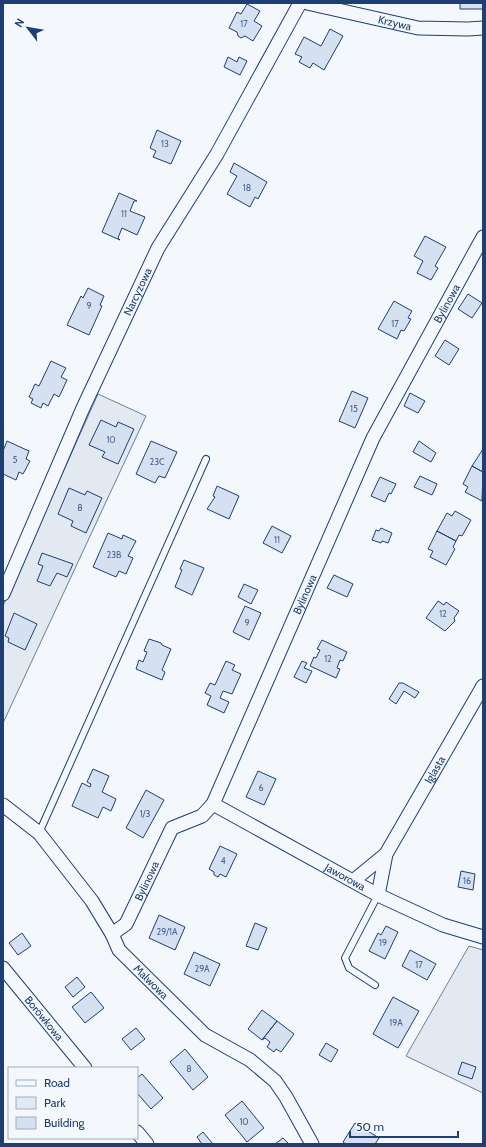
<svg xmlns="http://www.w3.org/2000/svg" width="486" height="1147" font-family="Cabin,sans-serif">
	<rect width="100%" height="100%" fill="#f4f7fb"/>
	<path fill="#e3e9f0" stroke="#687fa3" d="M98,394L146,416L3,723V606Z
		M469,946L483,950V1093L406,1056Z"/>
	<path fill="#d5e0f0" stroke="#1d3f73" d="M460,3H483V9H460Z
		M247,4L260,11L254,21L262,26L253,41L245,36L241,38L238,36L237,32L229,28L237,12L241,14Z
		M330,29L343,36L324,70L313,63L310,68L299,62L302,57L295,54L304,37L321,46Z
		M228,57L237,62L239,57L247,61L240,75L224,67Z
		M157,130L181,141L171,164L153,157L156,151L150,148Z
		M234,163L267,182L258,199L255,197L250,207L227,194L237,176L230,172Z
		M119,193L137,201H134L130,211L145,217L137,235L122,228L118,238L120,240L102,232Z
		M425,236L446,247L435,266L438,268L431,280L417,273L423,261L414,256Z
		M88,288L104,296L100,305L102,306L89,335L67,325L81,296L83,298Z
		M468,294L482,303L472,318L458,309Z
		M394,301L412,311L408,318L411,319L404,331L401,330L397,339L378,329Z
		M445,340L459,349L449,365L435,356Z
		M51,361L66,368L61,377L67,380L59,397L54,394L48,406L43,403L41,408L31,403L33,399L29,397L35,384L39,386Z
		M352,391L368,398L355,428L339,421Z
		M410,393L425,401L418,413L404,406Z
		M101,420L116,427L118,422L134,429L118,464L102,457L105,452L89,445Z
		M7,441L29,451L26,459L30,461L23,474L19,472L16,480L3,474V451Z
		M151,441L177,452L165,478L159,476L155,483L136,474Z
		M419,441L436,453L431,462L413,452Z
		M483,449V472L472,466Z
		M472,466L483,472L482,501L465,492L468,487L463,484Z
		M420,476L437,484L432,495L414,487Z
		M380,477L396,484L391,494L389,493L385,502L371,496Z
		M217,486L239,496L229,519L207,509L215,497L213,496Z
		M69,488L85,495L87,491L102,498L86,533L71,526L73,521L58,514Z
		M455,511L471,520L462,536L459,535L456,541L437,531L447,513L452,516Z
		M272,526L291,536L282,553L263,543Z
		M381,528L392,533L388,543L382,541L381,543L372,540L376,530L379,531Z
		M437,531L456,541L453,547L455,549L446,565L430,557L433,551L428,549Z
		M108,533L122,539L123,535L136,541L128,556L133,558L126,574L119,571L116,577L93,567Z
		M42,553L73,564L67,577L57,573L50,586L37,581L43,566L38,564Z
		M184,560L204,568L192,595L175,587L182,570L180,569Z
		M334,575L353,584L347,597L327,588Z
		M244,584L258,590L251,604L238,597Z
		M438,601L444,605L446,602L459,611L454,618L455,621L445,631L426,618Z
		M245,606L261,613L249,640L233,632Z
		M14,613L37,624L25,650L8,642L9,638L5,636Z
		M149,639L161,643L162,645L171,649L162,670L165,672L162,680L136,669L139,660L143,662L147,652L144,651Z
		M322,640L347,652L343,661L340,660L337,668L340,669L336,678L310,666L314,657L316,658L320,650L317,649Z
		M226,661L235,665L232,670L241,674L232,694L223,691L220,698L229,702L224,713L207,705L211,696L205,693L210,683L215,685Z
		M302,661L307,663L304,668L312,671L306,683L294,677Z
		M399,683H403L419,692L415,698L404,691L396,704L389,699Z
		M93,769L109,776L102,792L116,799L111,811L103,807L98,818L72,806L82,783L90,787L91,784L87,782Z
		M258,771L276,779L264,805L246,797Z
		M146,790L164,800L143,838L126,828Z
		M220,846L237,854L226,877L220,874L218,877L214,875V872L209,869Z
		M461,871L475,874L473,890L458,887Z
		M159,915L185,927L175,950L149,938Z
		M255,923L267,928L258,950L246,946Z
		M386,926L398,932L385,959L369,951L378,933L381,935Z
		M22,933L31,946L18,955L9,943Z
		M410,950L436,964L427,980L402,966Z
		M194,952L220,964L210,986L184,974Z
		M77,977L85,987L73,997L65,987Z
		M91,992L104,1008L85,1023L72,1007Z
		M393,997L419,1011L398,1048L373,1034Z
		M262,1010L277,1021L262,1040L248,1029Z
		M277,1021L294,1034L281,1052L276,1049L274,1052L267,1047L270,1042L265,1038L262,1040Z
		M136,1028L145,1039L131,1050L122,1039Z
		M326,1043L338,1050L331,1062L319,1055Z
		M185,1049L208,1077L193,1090L170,1062Z
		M462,1062L476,1067L472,1079L458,1074Z
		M142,1074L163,1098L151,1109L137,1093V1078Z
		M242,1101L264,1128L247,1142L225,1115Z
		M355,1123L379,1138L375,1144H346L343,1142Z
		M203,1132L213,1144H202L197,1137Z
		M283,1138L289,1144H275Z"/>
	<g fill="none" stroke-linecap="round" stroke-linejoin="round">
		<g stroke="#1d3f73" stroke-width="8">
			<path id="lane" d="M39,833L206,459
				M375,985L349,968L345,958L378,895"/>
		</g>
		<g stroke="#1d3f73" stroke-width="15">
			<g id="street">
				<path id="s1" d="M307,3L418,28L468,29L483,28"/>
				<path id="s2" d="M3,594L83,408L158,248L217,154L300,3"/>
				<path id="s3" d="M213,804L378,895L443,925L483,937"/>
				<path id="s4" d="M3,805L39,833L92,901L112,934L119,950L205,1035L250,1060L275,1081L286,1097L312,1144"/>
				<path id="s5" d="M353,881L386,854L483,686"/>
				<path d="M378,895L386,854"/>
				<path id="s6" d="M112,934L126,924L172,828L202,816L213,804L373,438L483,237"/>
				<path id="s7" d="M3,968L85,1068"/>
				<path d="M137,1132L147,1144"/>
			</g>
		</g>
		<use href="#lane" stroke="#f4f7fb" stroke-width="6"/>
		<use href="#street" stroke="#f4f7fb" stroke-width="13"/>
	</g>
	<g text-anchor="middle" stroke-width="3" stroke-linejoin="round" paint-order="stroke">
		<g font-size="9" fill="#4b6792">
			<text x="244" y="27">17</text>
			<text x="165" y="147">13</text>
			<text x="247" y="191">18</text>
			<text x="124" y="217">11</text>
			<text x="89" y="309">9</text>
			<text x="395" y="327">17</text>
			<text x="354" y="412">15</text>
			<text x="111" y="443">10</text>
			<text x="15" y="463">5</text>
			<text x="157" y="465">23C</text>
			<text x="80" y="511">8</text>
			<text x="277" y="543">11</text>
			<text x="114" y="558">23B</text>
			<text x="443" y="617">12</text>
			<text x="247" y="626">9</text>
			<text x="328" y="662">12</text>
			<text x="261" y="791">6</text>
			<text x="145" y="817">1/3</text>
			<text x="223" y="864">4</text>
			<text x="467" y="884">16</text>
			<text x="167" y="935">29/1A</text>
			<text x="383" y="946">19</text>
			<text x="419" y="968">17</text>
			<text x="202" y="972">29A</text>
			<text x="396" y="1026">19A</text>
			<text x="189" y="1072">8</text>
			<text x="244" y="1125">10</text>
		</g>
		<g font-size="11" fill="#1d3f73" stroke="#f4f7fb">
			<text dy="4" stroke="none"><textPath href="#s1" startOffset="90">Krzywa</textPath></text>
			<text dy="4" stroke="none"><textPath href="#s2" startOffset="331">Narcyzowa</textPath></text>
			<text dy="4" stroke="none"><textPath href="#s6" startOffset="725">Bylinowa</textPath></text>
			<text dy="4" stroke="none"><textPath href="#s6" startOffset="401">Bylinowa</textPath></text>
			<text dy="4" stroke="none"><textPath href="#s5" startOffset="140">Iglasta</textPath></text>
			<text dy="4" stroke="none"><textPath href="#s3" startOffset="151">Jaworowa</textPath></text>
			<text dy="4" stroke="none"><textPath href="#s6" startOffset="65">Bylinowa</textPath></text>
			<text dy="4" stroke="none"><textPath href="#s4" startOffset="233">Malwowa</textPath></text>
			<text dy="4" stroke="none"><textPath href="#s7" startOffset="65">Borówkowa</textPath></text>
		</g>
	</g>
	<rect width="486" height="1147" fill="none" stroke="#1d3f73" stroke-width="8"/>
	<rect x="8" y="1067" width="130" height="72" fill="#f4f7fb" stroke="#9eadc5"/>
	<rect x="16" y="1080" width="20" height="6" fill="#f4f7fb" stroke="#9eadc5"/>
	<text x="44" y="1087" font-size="12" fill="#1d3f73">Road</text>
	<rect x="16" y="1097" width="20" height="12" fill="#e3e9f0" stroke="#9eadc5"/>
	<text x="44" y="1107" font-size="12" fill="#1d3f73">Park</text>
	<rect x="16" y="1117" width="20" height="12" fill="#d5e0f0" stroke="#9eadc5"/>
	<text x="44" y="1127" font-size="12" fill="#1d3f73">Building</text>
	<g transform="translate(28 28) rotate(301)" stroke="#f4f7fb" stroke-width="3" paint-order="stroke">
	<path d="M0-3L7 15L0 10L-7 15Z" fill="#1d3f73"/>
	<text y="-6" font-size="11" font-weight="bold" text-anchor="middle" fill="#1d3f73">N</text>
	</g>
	<path d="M350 1131v6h108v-6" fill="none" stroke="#1d3f73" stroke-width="2"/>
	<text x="356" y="1131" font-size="12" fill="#1d3f73" stroke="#f4f7fb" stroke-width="3" paint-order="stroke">50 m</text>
</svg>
